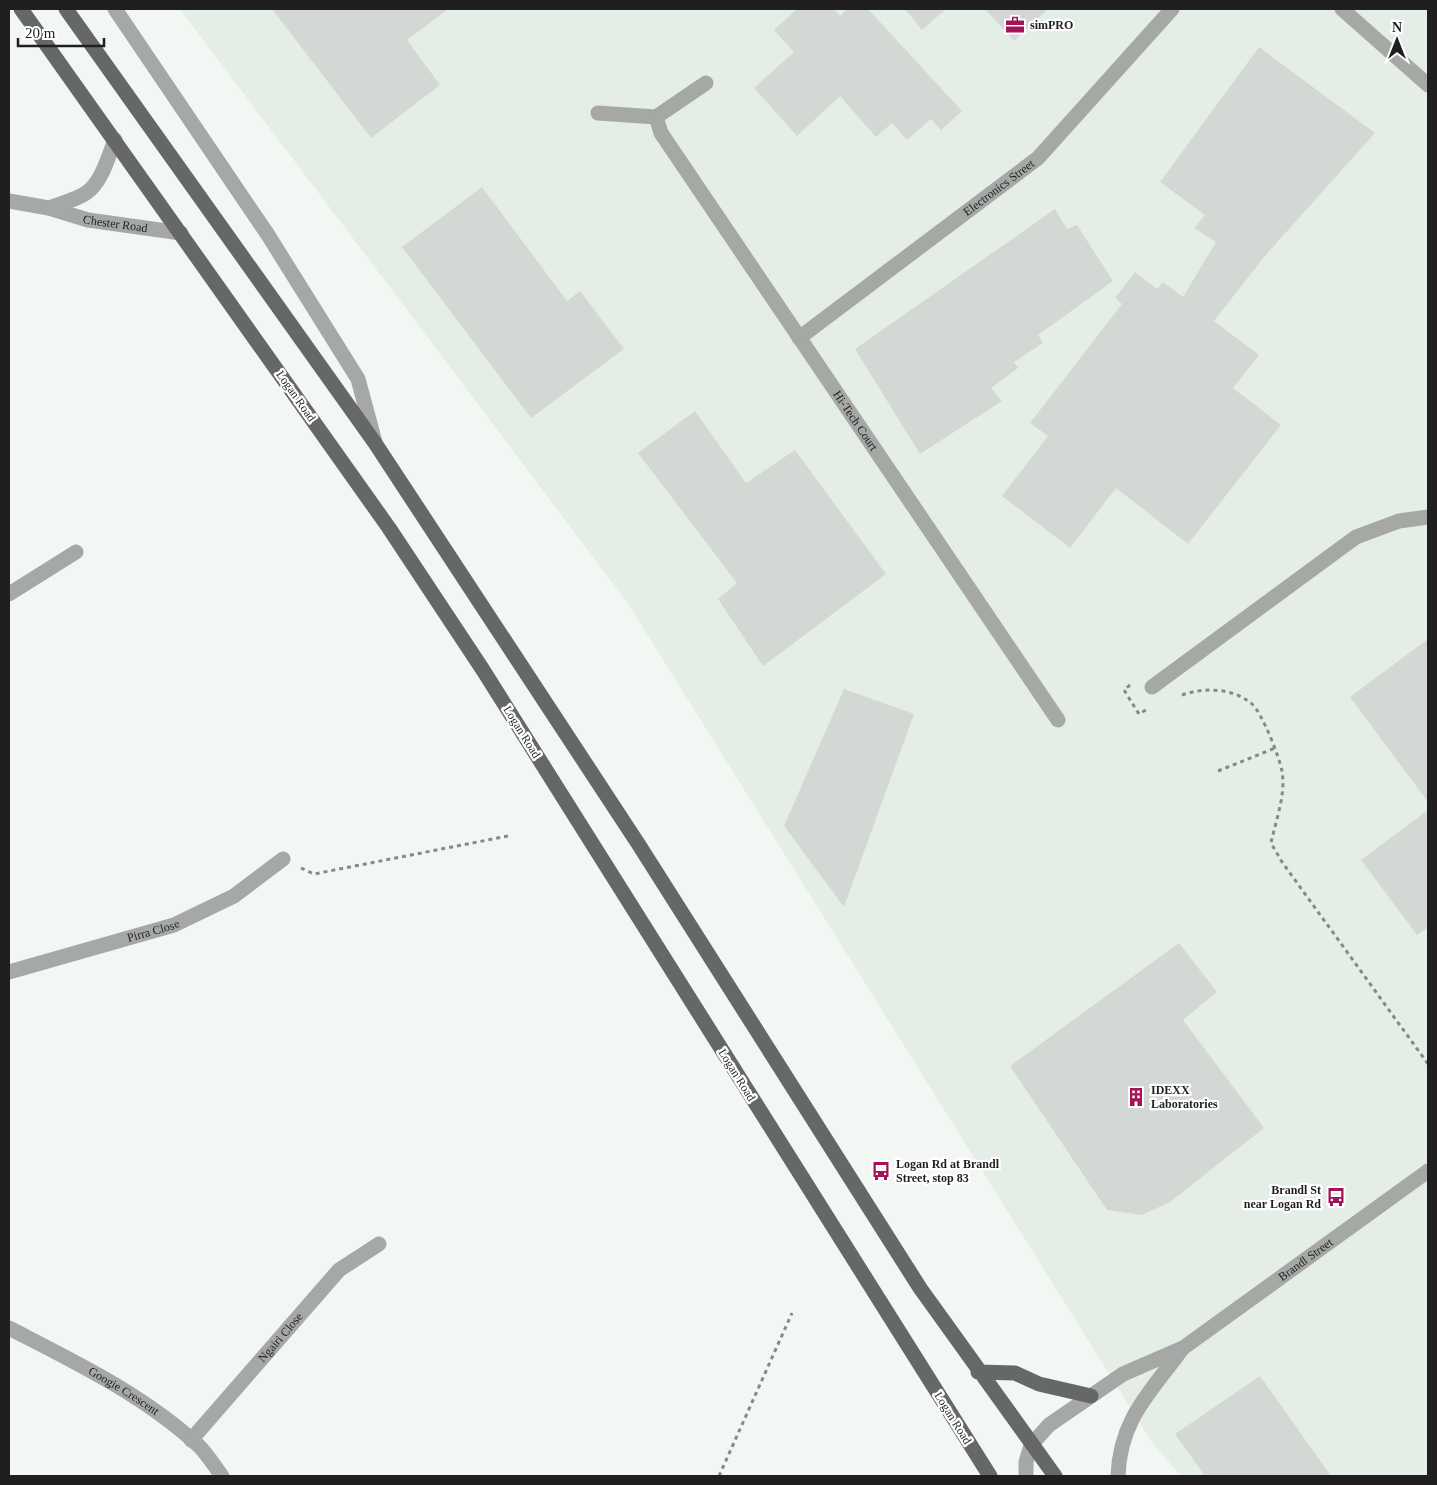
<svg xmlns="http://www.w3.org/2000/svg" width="1437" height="1485" font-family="'Times New Roman',serif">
	<rect width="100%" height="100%" fill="#f3f7f4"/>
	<path fill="#e4eee6" d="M180,9H1428V1476H1181L1153,1444L627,602Z"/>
	<path fill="#d4d8d5" d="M272,9H448L407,40L440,85L371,138Z
		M797,9H834L840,16L847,9H868L962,111L941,130L931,119L907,140L892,123L876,137L840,96L797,136L754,88L794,52L774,30Z
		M905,9H946L922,30Z
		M985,9H1048L1014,41Z
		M1259,47L1375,133L1264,257L1214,321L1259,355L1233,388L1281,425L1188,544L1116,488L1070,548L1002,496L1048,436L1030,423L1122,304L1115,298L1135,272L1157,289L1163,282L1183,297L1216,242L1194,228L1205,215L1160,182Z
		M482,187L567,301L580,291L624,349L531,418L402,247Z
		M1055,209L1067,229L1077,225L1113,281L1038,335L1043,343L1014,362L1018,368L991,388L1002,401L920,454L855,349Z
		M695,411L746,483L795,450L886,574L763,666L718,599L737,583L638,453Z
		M1428,639V802L1350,697Z
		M844,689L914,714L844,907L784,826Z
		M1428,810V927L1417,935L1361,860Z
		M1179,943L1217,992L1183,1020L1264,1128L1170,1202L1142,1215L1107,1210L1010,1066Z
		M1260,1376L1331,1476H1205L1175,1434Z"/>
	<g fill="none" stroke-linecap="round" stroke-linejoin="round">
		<path stroke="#868987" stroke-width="3" stroke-dasharray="4 4" stroke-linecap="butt" d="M1130,685L1124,690L1139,714L1149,708
			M1182,695C1205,687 1233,688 1252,704C1262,713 1279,756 1282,771C1286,794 1276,820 1271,843L1282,862L1428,1064
			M1218,771L1275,748
			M301,868L314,874L508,836
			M719,1476L792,1313"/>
		<g stroke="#a6a8a6" stroke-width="15">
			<path d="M115,9L268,235L358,379L375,442"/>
			<path d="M1342,9L1428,85"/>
			<path d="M598,113L656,117L706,83"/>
			<path id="s1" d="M656,117L661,133L1058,720"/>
			<path id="s2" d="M9,201L49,208L88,220L181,233"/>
			<path d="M49,208C61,203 76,200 86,193C102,182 108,157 115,140"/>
			<path id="s3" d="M799,338L1038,158L1172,9"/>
			<path d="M9,594L76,552"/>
			<path d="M1152,687L1356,537L1399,521L1428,517"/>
			<path id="s4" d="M9,972L174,925L234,896L283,859"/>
			<path id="s5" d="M9,1328C75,1362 144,1395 199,1446C208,1455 215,1467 222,1476"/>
			<path id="s6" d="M191,1440L339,1270L379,1244"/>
			<path id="s7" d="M1026,1476V1462L1031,1445L1049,1425L1123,1374L1183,1348L1428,1171"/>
			<path d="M1118,1476C1120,1419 1150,1393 1182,1349"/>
		</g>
		<path stroke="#656865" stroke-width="15" d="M21,9L389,528L483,670L990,1476
			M66,9L375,443L639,845L920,1288L1055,1476
			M978,1372L1015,1373L1039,1384L1091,1396"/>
	</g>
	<defs>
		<g id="office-bare" transform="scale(1.5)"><path d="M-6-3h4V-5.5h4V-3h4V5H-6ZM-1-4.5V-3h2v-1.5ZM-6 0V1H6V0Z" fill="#a41355" stroke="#fff" stroke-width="2.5" paint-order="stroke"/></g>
		<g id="building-bare" transform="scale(1.5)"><path d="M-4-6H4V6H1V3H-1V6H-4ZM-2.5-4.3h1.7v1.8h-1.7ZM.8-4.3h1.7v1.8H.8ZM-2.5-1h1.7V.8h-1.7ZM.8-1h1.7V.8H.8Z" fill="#a41355" stroke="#fff" stroke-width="2.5" paint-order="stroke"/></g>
		<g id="bus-bare" transform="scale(1.5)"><path d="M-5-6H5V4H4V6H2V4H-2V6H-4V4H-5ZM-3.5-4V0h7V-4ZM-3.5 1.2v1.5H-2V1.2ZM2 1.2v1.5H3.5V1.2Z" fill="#a41355" stroke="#fff" stroke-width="2.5" paint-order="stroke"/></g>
	</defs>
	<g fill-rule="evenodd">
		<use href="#office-bare" x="1015" y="25"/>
		<use href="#building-bare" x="1136" y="1097"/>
		<use href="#bus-bare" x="881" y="1171"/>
		<use href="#bus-bare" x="1336" y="1197"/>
	</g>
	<g text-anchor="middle" stroke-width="4.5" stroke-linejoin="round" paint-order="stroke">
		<g font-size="12" font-weight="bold" fill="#1e1f1e" stroke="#fff" text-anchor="start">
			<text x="1030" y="29">simPRO</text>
			<text x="1151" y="1094">IDEXX<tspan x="1151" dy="14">Laboratories</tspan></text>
			<text x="896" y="1168">Logan Rd at Brandl<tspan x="896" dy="14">Street, stop 83</tspan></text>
			<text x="1321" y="1194" text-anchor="end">Brandl St<tspan x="1321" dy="14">near Logan Rd</tspan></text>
		</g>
		<g font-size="12" fill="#1e1f1e" stroke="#fff">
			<text dy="4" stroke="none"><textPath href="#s3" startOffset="250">Electronics Street</textPath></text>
			<text dy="4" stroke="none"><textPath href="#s2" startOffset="109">Chester Road</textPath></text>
			<text transform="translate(296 396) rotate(55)" y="4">Logan Road</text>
			<text dy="4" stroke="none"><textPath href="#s1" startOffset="364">Hi-Tech Court</textPath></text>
			<text transform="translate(522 732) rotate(58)" y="4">Logan Road</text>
			<text dy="4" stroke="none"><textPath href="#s4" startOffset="150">Pirra Close</textPath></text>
			<text transform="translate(737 1075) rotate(58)" y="4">Logan Road</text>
			<text dy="4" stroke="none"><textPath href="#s7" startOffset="365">Brandl Street</textPath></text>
			<text dy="4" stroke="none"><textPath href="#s6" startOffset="136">Ngairi Close</textPath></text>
			<text dy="4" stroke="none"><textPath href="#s5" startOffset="131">Googie Crescent</textPath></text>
			<text transform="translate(953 1418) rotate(58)" y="4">Logan Road</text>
		</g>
	</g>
	<rect width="1437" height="1485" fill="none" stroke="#1e1f1e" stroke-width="20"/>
	<g transform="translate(1397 40)" stroke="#ffffff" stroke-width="4" paint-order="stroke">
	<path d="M0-4L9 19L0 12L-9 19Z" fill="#1e1f1e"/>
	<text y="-8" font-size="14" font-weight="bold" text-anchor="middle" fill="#1e1f1e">N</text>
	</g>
	<path d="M18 38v8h86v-8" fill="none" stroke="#1e1f1e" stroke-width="2.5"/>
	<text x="25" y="38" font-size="15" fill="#1e1f1e" stroke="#ffffff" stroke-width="4" paint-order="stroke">20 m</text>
</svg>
